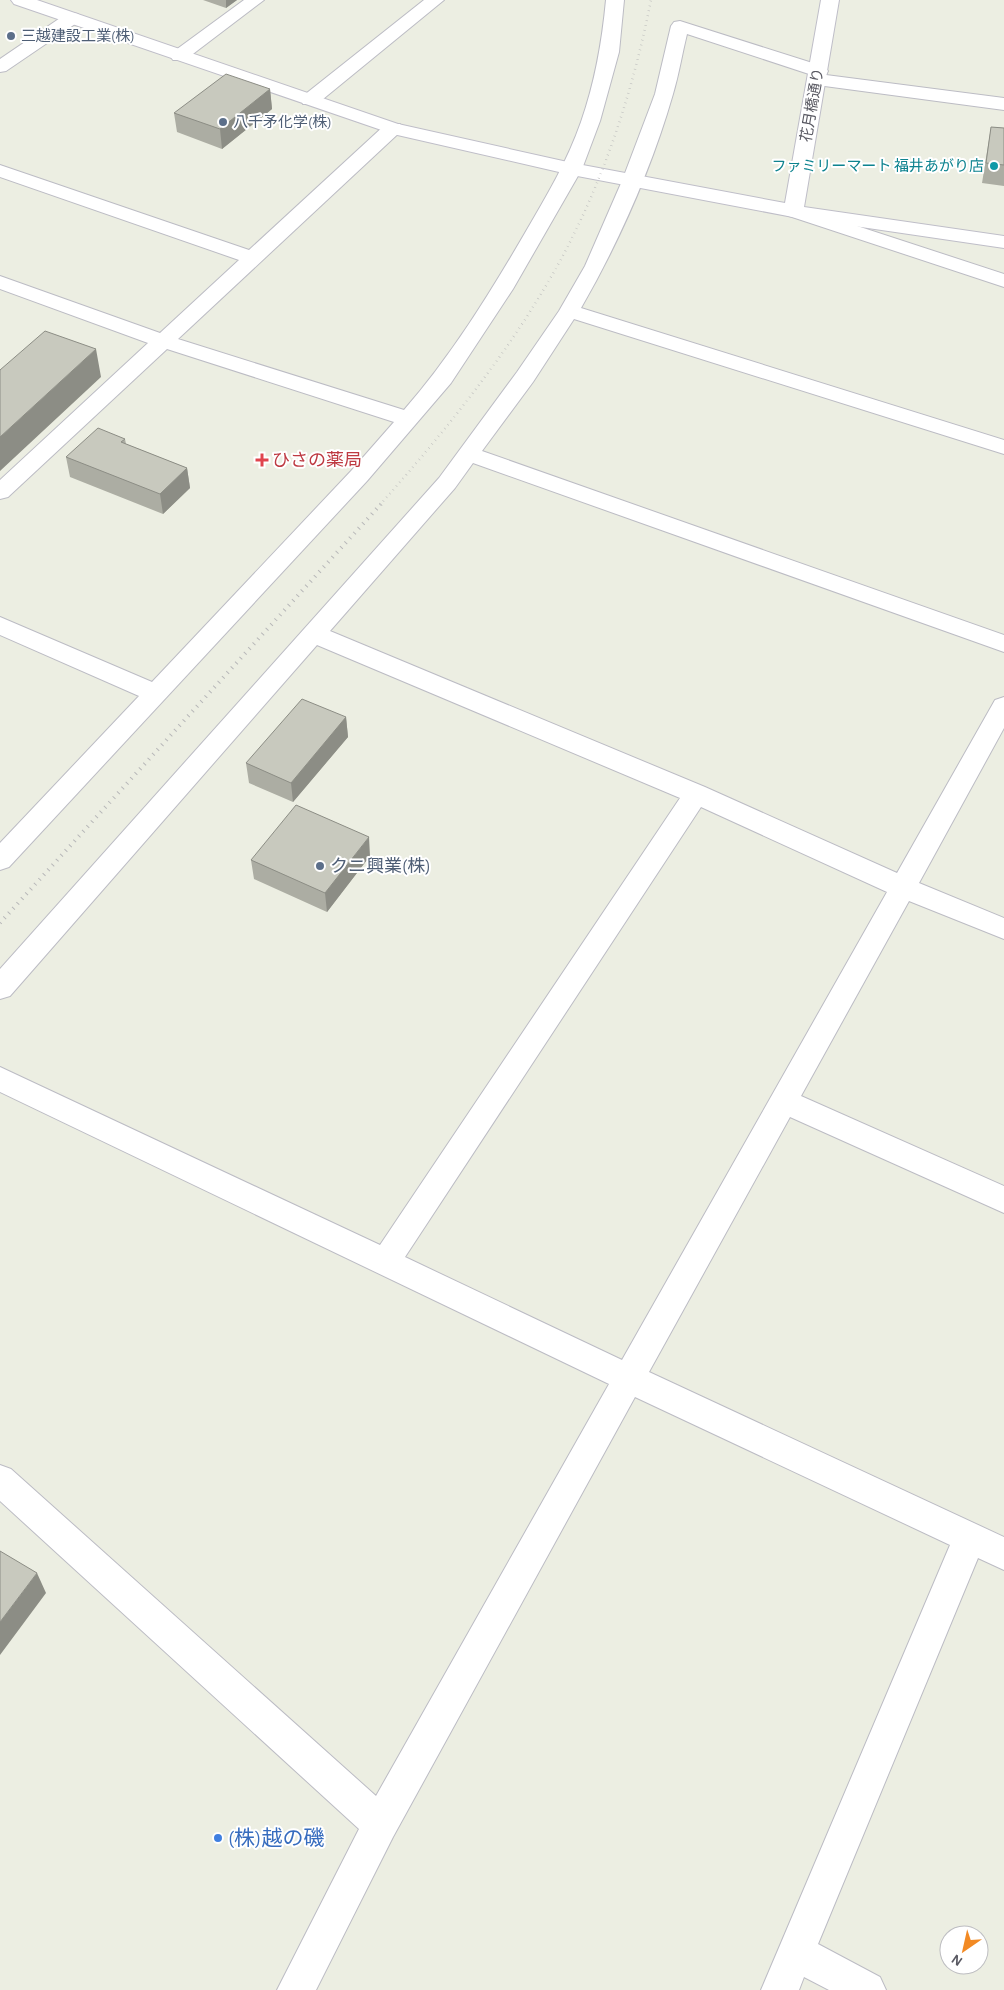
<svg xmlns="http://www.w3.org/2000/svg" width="1004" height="1990" font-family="'Alegreya Sans','Noto Sans JP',sans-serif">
	<rect width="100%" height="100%" fill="#eceee2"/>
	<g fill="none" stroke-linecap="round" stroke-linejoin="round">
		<g stroke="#bcbcc4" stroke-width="2">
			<path id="street" d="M244,0H264L185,60H173L170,56L173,52Z
				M424,0H444L317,104H303L301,100L303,96Z
				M606,0H624L619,52L600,121L582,169L513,289L451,383L367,481L9,867L0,870V843L139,696L0,635V617L152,682L351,471L394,422L167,349L8,497L0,499V480L148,343L0,289V276L160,333L239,260L0,177V165L249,250L386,124H400L402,128L400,132L178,339L404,410C451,356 489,295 525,233C546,197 567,162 581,122C595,82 602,42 606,0Z
				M72,13L78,14L81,18L78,22L6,71L0,72V59L66,14Z
				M680,21L825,67L828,71L826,75L1004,98V110L817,85L811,83L808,79L812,75L687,34C682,54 679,74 673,94C652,167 619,242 581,308L1004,440V454L574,319L533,382L482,451L1004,635V652L473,463L455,488L330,631L705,787L897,873L995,700L1004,697V728L919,883L1004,918V939L909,901L801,1096L1004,1186V1213L790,1117L649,1372L1004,1537V1570L978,1558L818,1944L880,1977L886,1990H829L804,1977L799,1990H761L950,1545L635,1397L393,1837L316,1990H277L359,1829L0,1501V1465L11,1469L376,1796L609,1384L0,1092V1067L380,1245L680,798L317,645L10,996L0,999V969L439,478L517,372L559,311L585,266L622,181L655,94L671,26L674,22ZM701,807L887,892L622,1360L405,1257Z
				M793,205L1004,274V287L786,215L783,211L786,207Z"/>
		</g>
		<g stroke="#bfbec8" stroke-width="2">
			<path id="secondary" d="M11,0H37L398,124L572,163L785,203L821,0H839L804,207L1004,236V248L793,217L572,175L393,134L14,4Z"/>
		</g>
		<use href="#street" fill="#fff" fill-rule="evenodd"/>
		<use href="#secondary" fill="#fff" fill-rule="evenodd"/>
		<path stroke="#b7b7b8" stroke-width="2.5" stroke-dasharray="0.5 4.5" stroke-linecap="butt" d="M380,505C453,422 526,332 575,232C611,158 635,81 651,0"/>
		<path stroke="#b7b7b8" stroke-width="4" stroke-dasharray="1 5.5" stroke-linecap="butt" d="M0,923L381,504"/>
	</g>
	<path fill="#acada3" d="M203,0H237L226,8Z
		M270,89L272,109L222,149L177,132L174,113Z
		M991,127L1004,128V186L982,183Z
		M125,439L126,444L187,468L190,488L163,514L70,477L66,457Z
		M346,717L348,737L293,802L249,783L246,763Z
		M370,856L327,912L254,879L251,860Z"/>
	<path fill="#8c8d85" d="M226,0H237L226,8Z
		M270,89L272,109L222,149L220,129Z
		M96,349L101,377L0,471V437Z
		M187,468L190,488L163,514L160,494Z
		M346,717L348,737L293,802L291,783Z
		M369,837L370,856L327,912L325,893Z
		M37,1573L46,1593L0,1655V1622Z"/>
	<path fill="#c8c9be" stroke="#8c8d85" d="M226,74L270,89L220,129L174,113Z
		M991,127L1004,128V165L986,163Z
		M45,331L96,349L0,437V370Z
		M98,428L125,439L121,442L187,468L160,494L66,457Z
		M302,699L346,717L291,783L246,763Z
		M296,805L369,837L325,893L251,860Z
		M0,1551L37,1573L0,1622Z"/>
	<g fill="#5c6f8a" stroke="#fff" stroke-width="2">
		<circle cx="11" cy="36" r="5"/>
		<circle cx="223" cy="122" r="5"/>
		<circle cx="320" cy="866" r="5"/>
	</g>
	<circle fill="#0f9aa8" stroke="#fff" stroke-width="2" cx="994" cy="166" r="5"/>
	<path fill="#e0444e" stroke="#fff" stroke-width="2" d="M259.5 452.5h5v5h5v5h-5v5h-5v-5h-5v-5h5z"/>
	<circle fill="#3f7fe0" stroke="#fff" stroke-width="2" cx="218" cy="1838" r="5"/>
	<g text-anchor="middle" stroke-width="4" stroke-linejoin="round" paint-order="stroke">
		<g font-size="15" fill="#4e5e75" stroke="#fff" text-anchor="start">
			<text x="21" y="41">三越建設工業(株)</text>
			<text x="233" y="127">八千矛化学(株)</text>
		</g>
		<g font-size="15" fill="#5a5a63" stroke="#fff">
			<text transform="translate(812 105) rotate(-80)" y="5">花月橋通り</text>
		</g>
		<g font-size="15" fill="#0d838f" stroke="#fff" text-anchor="end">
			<text x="984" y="171">ファミリーマート 福井あがり店</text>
		</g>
		<g font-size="18" fill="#be3a42" stroke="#fff" text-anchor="start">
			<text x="272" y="466">ひさの薬局</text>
		</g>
		<g font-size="18" fill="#4e5e75" stroke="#fff" text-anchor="start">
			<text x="330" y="872">クニ興業(株)</text>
		</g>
		<g font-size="21" fill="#366cbe" stroke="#fff" text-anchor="start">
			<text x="228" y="1845">(株)越の磯</text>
		</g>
	</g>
	<g transform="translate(964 1950) rotate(214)"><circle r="24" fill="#ffffff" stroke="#bdbdc1"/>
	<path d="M0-4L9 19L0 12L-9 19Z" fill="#f28a24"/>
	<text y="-8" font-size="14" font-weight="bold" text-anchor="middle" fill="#5a5a63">N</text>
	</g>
</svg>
